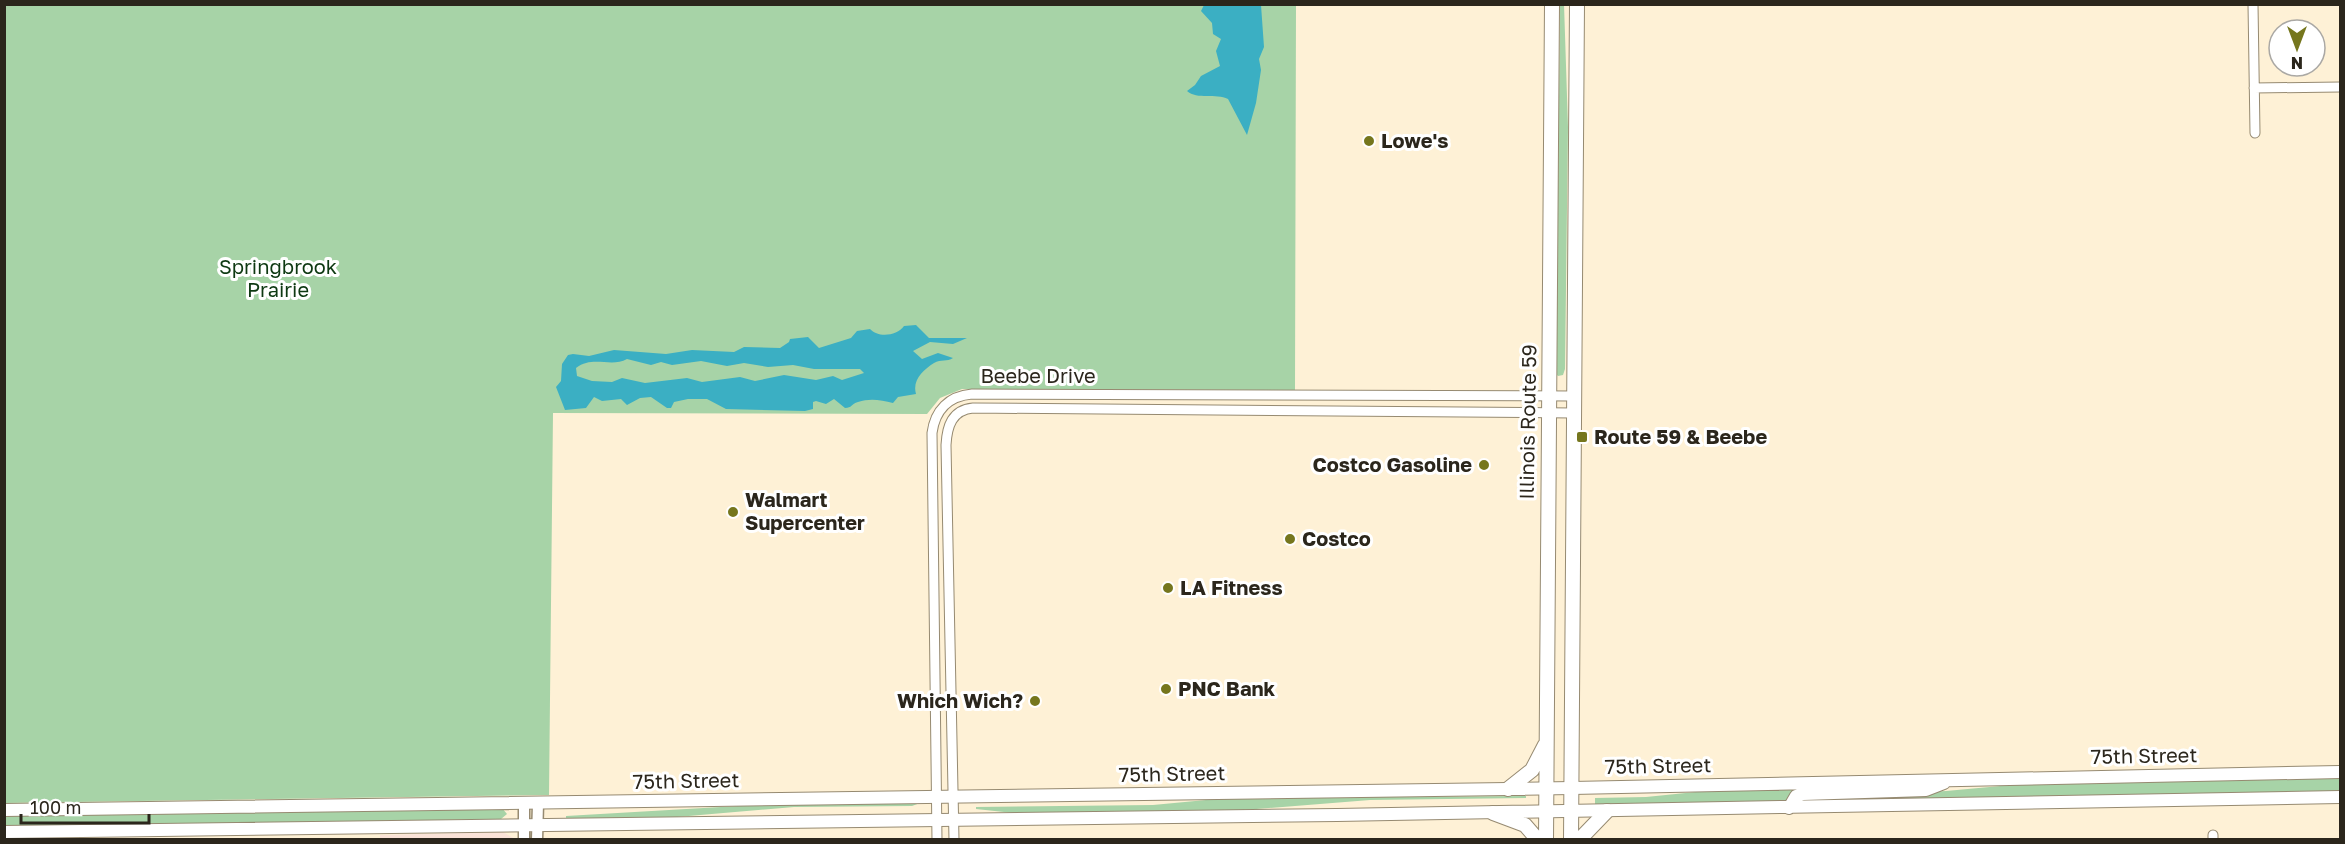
<svg xmlns="http://www.w3.org/2000/svg" width="2345" height="844" font-family="'Golos Text',sans-serif">
	<rect width="100%" height="100%" fill="#fef1d6"/>
	<path fill="#fbe3d8" d="M503,832L515,839H380V835Z"/>
	<path fill="#a7d3a7" d="M1564,4L1568,127L1565,369L1563,375L1558,376L1556,374L1560,5Z
		M4,5H1296L1295,390L962,389L940,398L927,414L553,413L549,795L5,803Z
		M2340,777V792L1801,802L1802,798L1946,791L2033,783Z
		M1820,788L1787,803L1595,804V798L1646,797L1725,789Z
		M1526,796V798L1370,800L1231,811L1023,814L976,809V807L1153,805L1227,798Z
		M920,803L912,806L794,807L677,817L566,819V816L755,805Z
		M502,808L507,814L501,819L5,827L4,816Z"/>
	<path fill="#3bafc3" fill-rule="evenodd" d="M1204,5H1261L1264,47L1259,59L1261,70L1256,103L1247,135L1228,99C1216,93 1197,100 1187,91L1195,85L1201,76L1220,66L1216,51L1221,39L1213,34L1212,23L1201,11Z
		M916,325L929,338H967L953,344L930,342L913,351L922,359L938,353L953,358C947,362 941,359 934,363C923,370 912,380 916,394L898,397L893,403C881,400 870,398 858,402C851,404 852,408 845,408L834,399L826,404L816,401L813,402V409L805,411L726,409L707,399H688L674,402L671,408H667L651,397L640,398L627,405L621,399L602,401L594,397L586,408L565,410L556,387L561,381L562,364L568,355L573,354L589,356L614,350L666,354L692,350L734,352L744,347L780,348L789,342L790,339L808,337L819,348L851,338L857,331L870,329C878,338 897,336 904,326ZM627,359L651,365L661,362L672,365L701,361L727,366L744,363L768,367L793,365L814,369H860L864,373L842,380L833,376L816,380L784,375L755,381L740,377L702,382L687,378L645,383L622,378L612,382L592,381L577,376L576,368C593,355 611,368 627,359Z"/>
	<g fill="none" stroke-linecap="round" stroke-linejoin="round">
		<g stroke="#968a71" stroke-width="11">
			<path id="minor" d="M2253,4L2255,133
				M2254,88L2340,87
				M2213,835V840
				M937,840L932,433C935,410 949,396 972,394L1573,396
				M954,840L946,445C947,426 952,410 973,408L1573,413"/>
		</g>
		<g stroke="#968a71" stroke-width="13">
			<path id="tertiary" d="M524,840V803
				M537,840L538,803"/>
		</g>
		<g stroke="#968a71" stroke-width="14">
			<path id="secondary" d="M1789,808L1796,796L1803,794L1926,790L1944,783
				M4,810L1572,788L2340,772
				M4,832L1337,815L2340,797"/>
		</g>
		<g stroke="#968a71" stroke-width="16">
			<path id="primary" d="M1508,789L1532,770L1545,745
				M1493,813L1525,825L1538,840
				M1546,840L1552,4
				M1571,840L1577,4
				M1579,840L1607,811"/>
		</g>
		<use href="#minor" stroke="#fff" stroke-width="9"/>
		<use href="#tertiary" stroke="#fff" stroke-width="10"/>
		<use href="#secondary" stroke="#fff" stroke-width="12"/>
		<use href="#primary" stroke="#fff" stroke-width="14"/>
	</g>
	<g fill="#75761d" stroke="#fff" stroke-width="2">
		<circle cx="1369" cy="141" r="6"/>
		<rect x="1576" y="431" width="12" height="12" rx="3"/>
		<circle cx="1484" cy="465" r="6"/>
		<circle cx="733" cy="512" r="6"/>
		<circle cx="1290" cy="539" r="6"/>
		<circle cx="1168" cy="588" r="6"/>
		<circle cx="1166" cy="689" r="6"/>
		<circle cx="1035" cy="701" r="6"/>
	</g>
	<g text-anchor="middle" stroke-width="6" stroke-linejoin="round" paint-order="stroke">
		<g font-size="20" font-weight="bold" fill="#2b261c" stroke="#fff" text-anchor="start">
			<text x="1381" y="148">Lowe's</text>
			<text x="1594" y="444">Route 59 &amp; Beebe</text>
			<text x="1472" y="472" text-anchor="end">Costco Gasoline</text>
			<text x="745" y="507">Walmart<tspan x="745" dy="23">Supercenter</tspan></text>
			<text x="1302" y="546">Costco</text>
			<text x="1180" y="595">LA Fitness</text>
			<text x="1178" y="696">PNC Bank</text>
			<text x="1023" y="708" text-anchor="end">Which Wich?</text>
		</g>
		<g font-size="20" fill="#0e3912" stroke="#fff">
			<text x="278" y="274">Springbrook<tspan x="278" dy="23">Prairie</tspan></text>
		</g>
		<g font-size="20" fill="#2b261c" stroke="#fff">
			<text x="1038" y="383">Beebe Drive</text>
			<text transform="translate(1528 422) rotate(-89)" y="7">Illinois Route 59</text>
			<text transform="translate(2144 756) rotate(-1)" y="7">75th Street</text>
			<text transform="translate(1658 766) rotate(-1)" y="7">75th Street</text>
			<text transform="translate(1172 774) rotate(-1)" y="7">75th Street</text>
			<text transform="translate(686 781) rotate(-1)" y="7">75th Street</text>
		</g>
	</g>
	<rect width="2345" height="844" fill="none" stroke="#2b261c" stroke-width="12"/>
	<g transform="translate(2297 48) rotate(180)"><circle r="28" fill="#ffffff" stroke="#aaa8a4" stroke-width="1.5"/>
	<path d="M0-4.5L10 22L0 15L-10 22Z" fill="#75761d"/>
	<text y="-9" font-size="16" font-weight="bold" text-anchor="middle" fill="#2b261c">N</text>
	</g>
	<path d="M21 814v9h128v-9" fill="none" stroke="#2b261c" stroke-width="3"/>
	<text x="30" y="814" font-size="18" fill="#2b261c" stroke="#ffffff" stroke-width="4.5" paint-order="stroke">100 m</text>
</svg>
